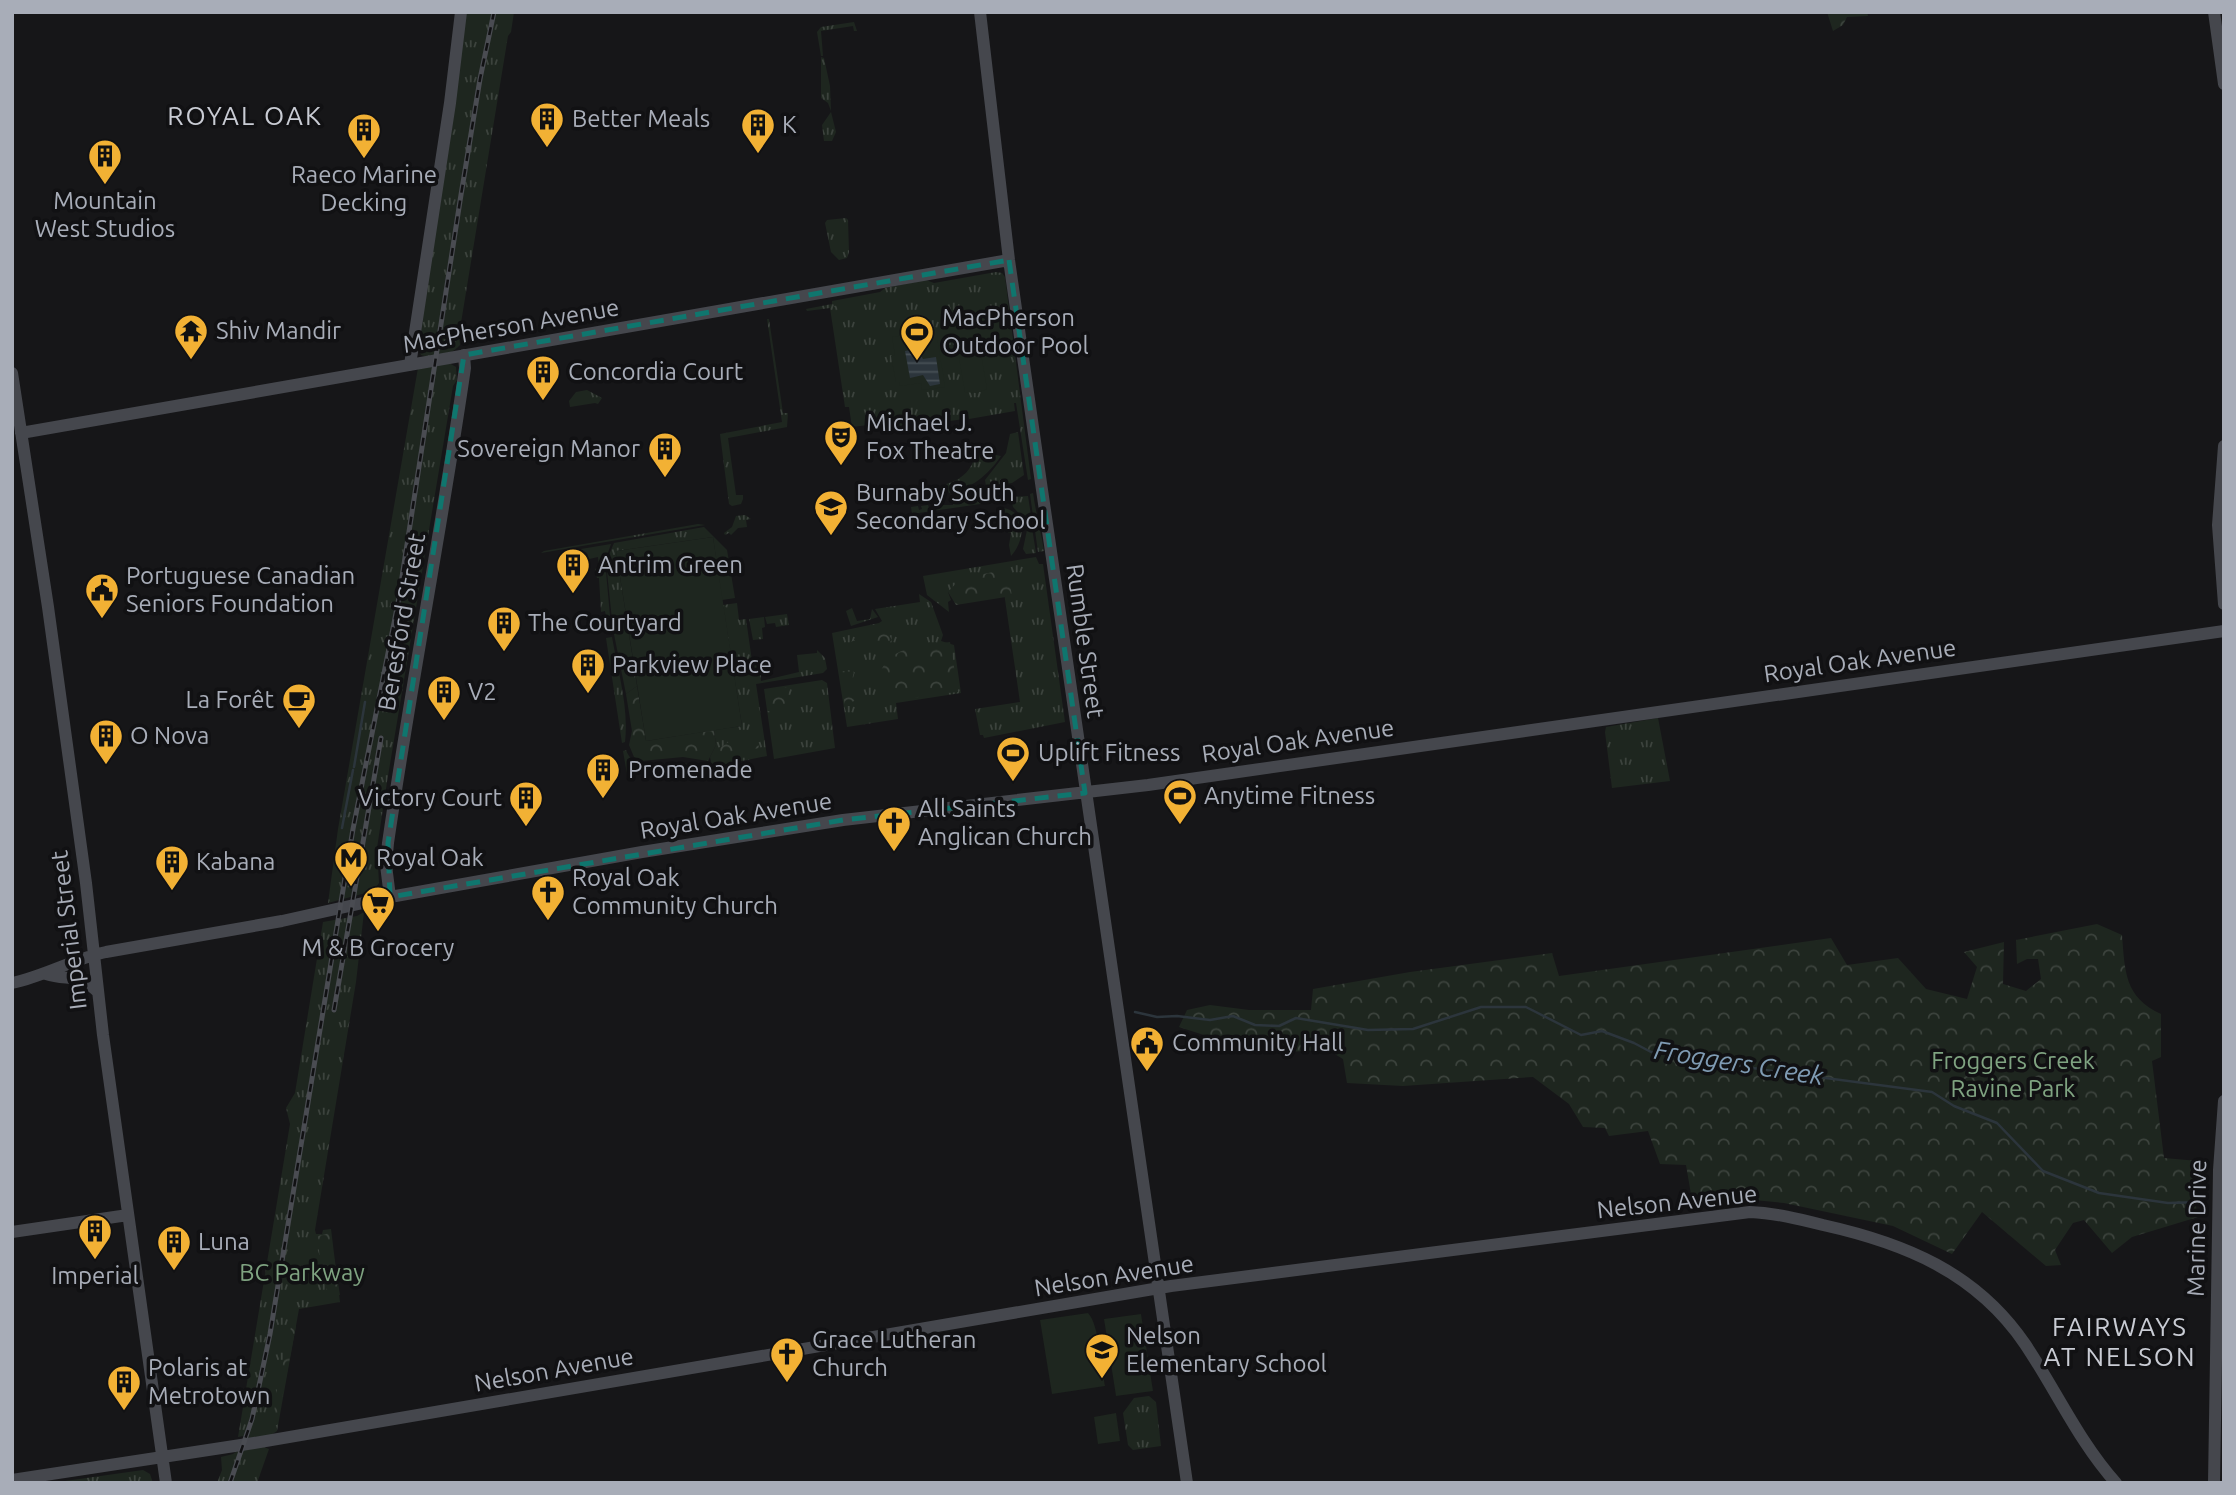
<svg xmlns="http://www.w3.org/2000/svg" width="2236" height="1495" font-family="Ubuntu,sans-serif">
	<defs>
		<pattern id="grass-tufts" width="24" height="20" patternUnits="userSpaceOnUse" patternTransform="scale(1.75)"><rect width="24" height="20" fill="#1e261f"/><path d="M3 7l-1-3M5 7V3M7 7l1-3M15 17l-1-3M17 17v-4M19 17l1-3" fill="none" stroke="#3c433d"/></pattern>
		<pattern id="forest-crowns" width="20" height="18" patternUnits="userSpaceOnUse" patternTransform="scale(1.75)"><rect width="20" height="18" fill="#1e261f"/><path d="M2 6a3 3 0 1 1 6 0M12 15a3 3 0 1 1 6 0" fill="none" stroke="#3c433d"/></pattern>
		<pattern id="water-rules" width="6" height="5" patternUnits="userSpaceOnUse" patternTransform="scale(1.75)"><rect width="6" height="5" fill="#2c353c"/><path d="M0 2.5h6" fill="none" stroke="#485056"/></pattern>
	</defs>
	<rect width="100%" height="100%" fill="#161618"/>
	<path fill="url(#grass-tufts)" d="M465,12H514L511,32L508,36L459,335L460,345C452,355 433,359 421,355L417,345Z
		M854,22L857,31H854L853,26L821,31L823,56H821L817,32L821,27Z
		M821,57L824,58L830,86L831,111L828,103L821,98Z
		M831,112L836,132L832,141H824L822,125Z
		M846,218L848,220L849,252L847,258L839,260L831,252L825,223L827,220Z
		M996,272L1002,273L1005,277L1031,479L1028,480L1016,403H1014L1015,411L969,419L967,410L963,411L964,419L893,429L892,422L852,427L849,407H845L830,308L807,311L806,309L832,304V301L880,292L885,288L926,280L934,283Z
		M767,319H769L783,413H788L787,427L728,438L736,495H743V499L741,504L732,506L729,504L720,434L782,422Z
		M449,363L456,367L457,380L453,386L387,782L377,848L379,883L373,891L328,903L338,829L418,368Z
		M587,390L602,398L598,404L595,403L570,407L569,401L576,392Z
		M1018,432L1024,475L1012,483L986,486L985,480L1006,453L1010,434Z
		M976,443L985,453L1001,456C988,475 971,489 949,493L946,484C966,479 977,464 976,443Z
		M945,488L946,494L911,500L910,494Z
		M1033,493C1036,514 1041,532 1044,551L1038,552L1030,494Z
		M1028,496L1032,522H1027L1013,507L1011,497Z
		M986,498L987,503L912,514L911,507L918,506L919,510L922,509L921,506L928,505L929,508L938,504L939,508L942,505H953V503Z
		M1003,508C1028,512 1025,541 1011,556L1009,545L1011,533H1008L1009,530L1007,528H1010L1007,517H1004Z
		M745,515L751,519L746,520L747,527L738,528L731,535L729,533L725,535L724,533L732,527L736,516Z
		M698,524L705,525L541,553L544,551Z
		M704,527L727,550L735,598L722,600L713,537L616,551L637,686L626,694L613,629L606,562L614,543Z
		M1032,528L1036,553L1026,554L1023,549L1027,530Z
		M611,544L605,561L610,616L606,617L605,611L601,612L599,578H597L595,569L599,568L598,557L589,559L587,553L581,549Z
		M1036,557L1039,564H1043L1065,722L984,738L983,735H980L975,709L1020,702L1001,572L948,592L951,600L948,602L949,612L927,595L923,576Z
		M919,594L931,602L943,635L941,641L954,645L961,693L896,703L898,719L847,727L832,633L879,623L882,621L875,609L920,602Z
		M737,603L739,620L746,619L752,661L760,662L761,681L799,672L797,655L817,653V650L825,658L827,669L823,673L756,684L767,756L712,767L710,757L716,745L714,730L742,726L723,605Z
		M852,608L857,621L870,619L872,609L878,617L851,626L846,611Z
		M787,614L789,625L776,627L775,623L767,624L765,617Z
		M764,617L765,627L762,628L763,639L753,640L749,619Z
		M612,637C618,672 629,707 625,742L622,743L606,638Z
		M822,680L827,683L835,748L774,759L764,689Z
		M1658,718L1670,781L1612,788L1605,732L1606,727Z
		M364,912L356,982L315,1230L316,1234H322L323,1230L331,1229L340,1302L299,1309L277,1431L271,1435L247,1439L243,1436L238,1437L290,1124L286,1108L295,1093L323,922L357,916Z
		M1149,1396L1156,1402L1161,1446L1133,1450L1128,1445L1123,1413L1134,1398Z
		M261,1446L269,1449L257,1483H217L222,1470L221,1457L233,1454L237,1451Z
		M143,1470L150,1474L153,1483H51Z"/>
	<path fill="url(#forest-crowns)" d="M1827,12H1867L1868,16L1847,17L1843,25L1833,31Z
		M862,300L849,308L838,333L834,306Z
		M998,571L1008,575L1012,596L956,605L948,592L960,579Z
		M887,631L892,640L887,645L849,649L851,642L858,638Z
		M950,642L958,692L927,695L921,693L919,697L895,702L878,681C884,645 921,646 950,642Z
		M842,671L854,672L852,680L854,684L848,690L860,698L852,702L851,706H845L840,674Z
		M637,686L646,741L714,730L716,745L708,761L683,757L641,761L634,757L629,745L632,731L626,694Z
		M790,687L786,705L777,713L768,711L765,694L767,690Z
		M757,737L759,748L727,755L724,762L716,763L714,757C723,739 739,738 757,737Z
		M626,750C636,777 667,758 688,764L686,767L680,765L627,774L623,751Z
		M2097,924L2122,935C2125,971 2124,997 2161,1014V1057L2152,1061L2164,1158L2198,1161L2199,1175L2185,1188L2194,1196L2198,1217L2132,1237L2112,1253L2084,1220L2073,1223L2055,1250L2061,1265L2046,1266L1982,1212L1952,1254L1893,1226L1784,1203L1754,1200L1693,1206L1686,1165L1660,1164L1648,1131L1609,1136L1605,1128L1583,1127L1569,1104L1533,1077L1403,1086L1347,1083L1343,1059L1328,1050L1267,1053L1241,1041L1207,1036L1179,1027L1187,1010L1210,1005L1249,1010H1311L1313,989L1410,972L1552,953L1559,976L1831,938L1847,965L1898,958L1926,989L1967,999L1977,967L1964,952L2004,942L2003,984L2026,991L2041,979L2038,959H2027L2017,964L2016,940Z
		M330,1233L340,1295L330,1296L321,1277L318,1236Z
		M296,1326L277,1425H273L276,1394L291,1327Z"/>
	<path fill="#1e261f" d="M936,330L945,387L922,390L921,383L900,386L899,382H896L891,356L895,355L892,337Z
		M972,353L981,354L987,389L976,393L965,392L959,358Z
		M713,537L742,726L646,741L616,551Z
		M1088,1313C1099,1324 1102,1369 1105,1386L1052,1394L1040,1320Z
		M1141,1314L1153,1391L1116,1396L1104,1319Z
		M1116,1413L1120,1441L1098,1444L1094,1417Z"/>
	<path fill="url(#water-rules)" d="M917,349L923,359L936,357L940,384L930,386L923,375L910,378L905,351Z"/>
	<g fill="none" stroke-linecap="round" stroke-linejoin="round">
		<path stroke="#2c353c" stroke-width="2.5" d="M354,767L365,702
			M342,828L353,770
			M1135,1012L1157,1017L1177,1016L1210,1020L1233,1016L1255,1025L1279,1026L1296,1018L1368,1030L1413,1029L1481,1007H1526L1581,1035L1602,1031L1634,1043L1651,1052L1772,1071L1932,1092L1954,1106L1997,1123L2043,1171L2099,1193L2168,1203L2202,1202"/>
		<path stroke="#45474d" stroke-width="12" d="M980,12L1009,260L1041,483L1187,1483
			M2214,12L2224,84
			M410,365L450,103L461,12
			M12,373L48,607L86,883L103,1035L166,1483
			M21,433L1009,260
			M2224,446L2218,525L2224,604
			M390,897L386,865L388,843C411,684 442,527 465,368L464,355
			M46,974C69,981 79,973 98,992
			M12,983C45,976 73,959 106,952L282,921L390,897L642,852L843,820L1148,785L2224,631
			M12,1232L128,1215
			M12,1480L254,1443L1171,1286L1750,1212C1775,1213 1799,1219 1823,1225C1904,1243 1976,1272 2025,1344C2056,1390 2079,1442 2116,1483
			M2214,1483L2219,1170L2224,1101"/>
		<g stroke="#4a4c52" stroke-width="5">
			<path id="rail" d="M334,1010L381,738
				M230,1483L252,1419L270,1334L353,829L398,603L460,201L480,79L494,12"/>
		</g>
		<use href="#rail" stroke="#111113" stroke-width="2.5" stroke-dasharray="8" stroke-linecap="butt"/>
	</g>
	<path fill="none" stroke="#0f766e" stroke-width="5" stroke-dasharray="14 9" stroke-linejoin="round" d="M1009,260L1085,793L843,820L390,897L388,843L464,355Z"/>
	<defs>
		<g id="building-pin" transform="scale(1.75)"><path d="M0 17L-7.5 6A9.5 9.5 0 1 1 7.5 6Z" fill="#f2b134" stroke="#111113"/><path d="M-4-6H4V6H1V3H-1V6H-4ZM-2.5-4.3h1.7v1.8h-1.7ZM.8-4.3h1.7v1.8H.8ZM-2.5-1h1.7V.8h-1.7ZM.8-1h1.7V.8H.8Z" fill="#111"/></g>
		<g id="temple-pin" transform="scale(1.75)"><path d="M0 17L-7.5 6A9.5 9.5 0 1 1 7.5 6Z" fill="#f2b134" stroke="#111113"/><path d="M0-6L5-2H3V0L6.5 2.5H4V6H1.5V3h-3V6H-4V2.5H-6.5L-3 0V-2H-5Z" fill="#111"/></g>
		<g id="stadium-pin" transform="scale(1.75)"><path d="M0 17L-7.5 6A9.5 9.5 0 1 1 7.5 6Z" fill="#f2b134" stroke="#111113"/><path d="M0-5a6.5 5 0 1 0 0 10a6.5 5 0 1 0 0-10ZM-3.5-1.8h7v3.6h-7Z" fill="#111"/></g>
		<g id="theatre-pin" transform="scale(1.75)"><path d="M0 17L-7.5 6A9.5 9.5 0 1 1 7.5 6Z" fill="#f2b134" stroke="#111113"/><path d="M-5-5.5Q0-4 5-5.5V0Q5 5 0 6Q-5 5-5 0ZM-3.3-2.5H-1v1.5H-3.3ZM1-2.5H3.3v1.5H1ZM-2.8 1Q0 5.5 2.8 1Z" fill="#111"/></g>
		<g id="school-pin" transform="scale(1.75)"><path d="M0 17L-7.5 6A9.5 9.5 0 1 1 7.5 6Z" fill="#f2b134" stroke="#111113"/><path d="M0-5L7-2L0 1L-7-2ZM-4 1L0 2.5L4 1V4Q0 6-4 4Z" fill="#111"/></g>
		<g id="civic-pin" transform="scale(1.75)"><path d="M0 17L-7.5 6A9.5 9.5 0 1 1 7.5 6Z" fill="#f2b134" stroke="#111113"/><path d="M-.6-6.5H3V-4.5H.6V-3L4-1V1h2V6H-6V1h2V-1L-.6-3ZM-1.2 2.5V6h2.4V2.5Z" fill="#111"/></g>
		<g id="cafe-pin" transform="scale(1.75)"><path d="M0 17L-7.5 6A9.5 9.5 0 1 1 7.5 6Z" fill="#f2b134" stroke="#111113"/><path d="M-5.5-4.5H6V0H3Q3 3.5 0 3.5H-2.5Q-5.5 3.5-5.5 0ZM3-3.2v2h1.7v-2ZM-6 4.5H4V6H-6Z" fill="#111"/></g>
		<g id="church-pin" transform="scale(1.75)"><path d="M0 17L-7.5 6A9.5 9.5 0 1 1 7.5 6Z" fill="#f2b134" stroke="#111113"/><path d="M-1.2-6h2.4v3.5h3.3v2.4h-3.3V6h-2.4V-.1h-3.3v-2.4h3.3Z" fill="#111"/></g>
		<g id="metro-pin" transform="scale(1.75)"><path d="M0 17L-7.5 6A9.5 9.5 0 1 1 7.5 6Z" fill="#f2b134" stroke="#111113"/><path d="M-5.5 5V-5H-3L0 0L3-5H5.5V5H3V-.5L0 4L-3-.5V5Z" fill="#111"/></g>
		<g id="supermarket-pin" transform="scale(1.75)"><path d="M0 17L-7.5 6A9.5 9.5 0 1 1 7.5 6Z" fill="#f2b134" stroke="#111113"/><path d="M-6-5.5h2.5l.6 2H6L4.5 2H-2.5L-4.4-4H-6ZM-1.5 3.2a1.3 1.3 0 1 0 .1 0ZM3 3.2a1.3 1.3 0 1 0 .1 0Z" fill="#111"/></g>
	</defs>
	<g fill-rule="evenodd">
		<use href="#building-pin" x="547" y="119"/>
		<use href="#building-pin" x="758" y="125"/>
		<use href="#building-pin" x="364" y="130"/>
		<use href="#building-pin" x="105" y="156"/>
		<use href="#temple-pin" x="191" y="331"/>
		<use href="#stadium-pin" x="917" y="332"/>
		<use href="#building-pin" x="543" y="372"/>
		<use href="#theatre-pin" x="841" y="437"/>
		<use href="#building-pin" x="665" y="449"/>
		<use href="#school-pin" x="831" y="507"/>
		<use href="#building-pin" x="573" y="565"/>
		<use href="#civic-pin" x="102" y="590"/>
		<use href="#building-pin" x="504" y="623"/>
		<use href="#building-pin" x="588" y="665"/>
		<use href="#building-pin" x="444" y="692"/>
		<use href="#cafe-pin" x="299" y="700"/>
		<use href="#building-pin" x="106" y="736"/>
		<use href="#stadium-pin" x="1013" y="753"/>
		<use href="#building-pin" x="603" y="770"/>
		<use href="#stadium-pin" x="1180" y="796"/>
		<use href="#building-pin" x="526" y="798"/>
		<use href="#church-pin" x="894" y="823"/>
		<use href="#metro-pin" x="351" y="858"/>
		<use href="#building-pin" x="172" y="862"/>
		<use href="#church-pin" x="548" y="892"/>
		<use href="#supermarket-pin" x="378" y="903"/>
		<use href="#civic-pin" x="1147" y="1043"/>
		<use href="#building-pin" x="95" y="1231"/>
		<use href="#building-pin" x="174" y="1242"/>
		<use href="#school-pin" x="1102" y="1350"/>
		<use href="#church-pin" x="787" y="1354"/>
		<use href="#building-pin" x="124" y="1382"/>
	</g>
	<g text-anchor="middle" stroke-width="7" stroke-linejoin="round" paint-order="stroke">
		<g font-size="24" fill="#a8adb8" stroke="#111113" text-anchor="start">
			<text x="572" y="127">Better Meals</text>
			<text x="782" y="133">K</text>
			<text x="364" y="183" text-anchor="middle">Raeco Marine<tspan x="364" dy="28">Decking</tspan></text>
			<text x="105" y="209" text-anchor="middle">Mountain<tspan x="105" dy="28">West Studios</tspan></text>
			<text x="942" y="326">MacPherson<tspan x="942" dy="28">Outdoor Pool</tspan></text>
			<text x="216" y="339">Shiv Mandir</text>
			<text x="568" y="380">Concordia Court</text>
			<text x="866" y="431">Michael J.<tspan x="866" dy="28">Fox Theatre</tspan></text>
			<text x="640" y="457" text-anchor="end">Sovereign Manor</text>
			<text x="856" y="501">Burnaby South<tspan x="856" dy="28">Secondary School</tspan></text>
			<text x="598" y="573">Antrim Green</text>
			<text x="126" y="584">Portuguese Canadian<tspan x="126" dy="28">Seniors Foundation</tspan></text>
			<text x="528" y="631">The Courtyard</text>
			<text x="612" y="673">Parkview Place</text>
			<text x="468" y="700">V2</text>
			<text x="274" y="708" text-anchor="end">La Forêt</text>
			<text x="130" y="744">O Nova</text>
			<text x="1038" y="761">Uplift Fitness</text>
			<text x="628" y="778">Promenade</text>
			<text x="1204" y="804">Anytime Fitness</text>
			<text x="502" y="806" text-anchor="end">Victory Court</text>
			<text x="918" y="817">All Saints<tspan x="918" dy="28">Anglican Church</tspan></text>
			<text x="376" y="866">Royal Oak</text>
			<text x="196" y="870">Kabana</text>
			<text x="572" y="886">Royal Oak<tspan x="572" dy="28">Community Church</tspan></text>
			<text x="378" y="956" text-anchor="middle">M &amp; B Grocery</text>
			<text x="1172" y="1051">Community Hall</text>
			<text x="198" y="1250">Luna</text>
			<text x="95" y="1284" text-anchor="middle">Imperial</text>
			<text x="1126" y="1344">Nelson<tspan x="1126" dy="28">Elementary School</tspan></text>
			<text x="812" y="1348">Grace Lutheran<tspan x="812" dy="28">Church</tspan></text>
			<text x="148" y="1376">Polaris at<tspan x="148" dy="28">Metrotown</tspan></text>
		</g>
		<g font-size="24" fill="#a8adb8" stroke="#111113">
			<text transform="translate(511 326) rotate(-10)" y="8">MacPherson Avenue</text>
			<text transform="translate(402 622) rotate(-80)" y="8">Beresford Street</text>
			<text transform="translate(1085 641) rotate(82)" y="8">Rumble Street</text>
			<text transform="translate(1860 661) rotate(-8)" y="8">Royal Oak Avenue</text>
			<text transform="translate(1298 741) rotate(-8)" y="8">Royal Oak Avenue</text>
			<text transform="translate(736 816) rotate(-9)" y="8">Royal Oak Avenue</text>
			<text transform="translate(69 930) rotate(-97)" y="8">Imperial Street</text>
			<text transform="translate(1677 1202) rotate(-6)" y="8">Nelson Avenue</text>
			<text transform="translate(2197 1228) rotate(-89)" y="8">Marine Drive</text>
			<text transform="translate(1114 1276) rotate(-9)" y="8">Nelson Avenue</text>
			<text transform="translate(554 1370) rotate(-10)" y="8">Nelson Avenue</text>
		</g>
		<g font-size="24" fill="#7fa381" stroke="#111113">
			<text x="2013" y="1069">Froggers Creek<tspan x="2013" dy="28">Ravine Park</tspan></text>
			<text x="302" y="1281">BC Parkway</text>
		</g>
		<g font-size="26" letter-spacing="2" fill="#c9ccd4" stroke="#111113">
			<text x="245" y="125">ROYAL OAK</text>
			<text x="2120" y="1336">FAIRWAYS<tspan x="2120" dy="30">AT NELSON</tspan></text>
		</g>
		<g font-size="26" font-style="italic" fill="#7f9bb3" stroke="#111113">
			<text transform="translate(1739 1063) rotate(9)" y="9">Froggers Creek</text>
		</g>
	</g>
	<rect width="2236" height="1495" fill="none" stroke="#a8adb8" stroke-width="28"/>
</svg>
